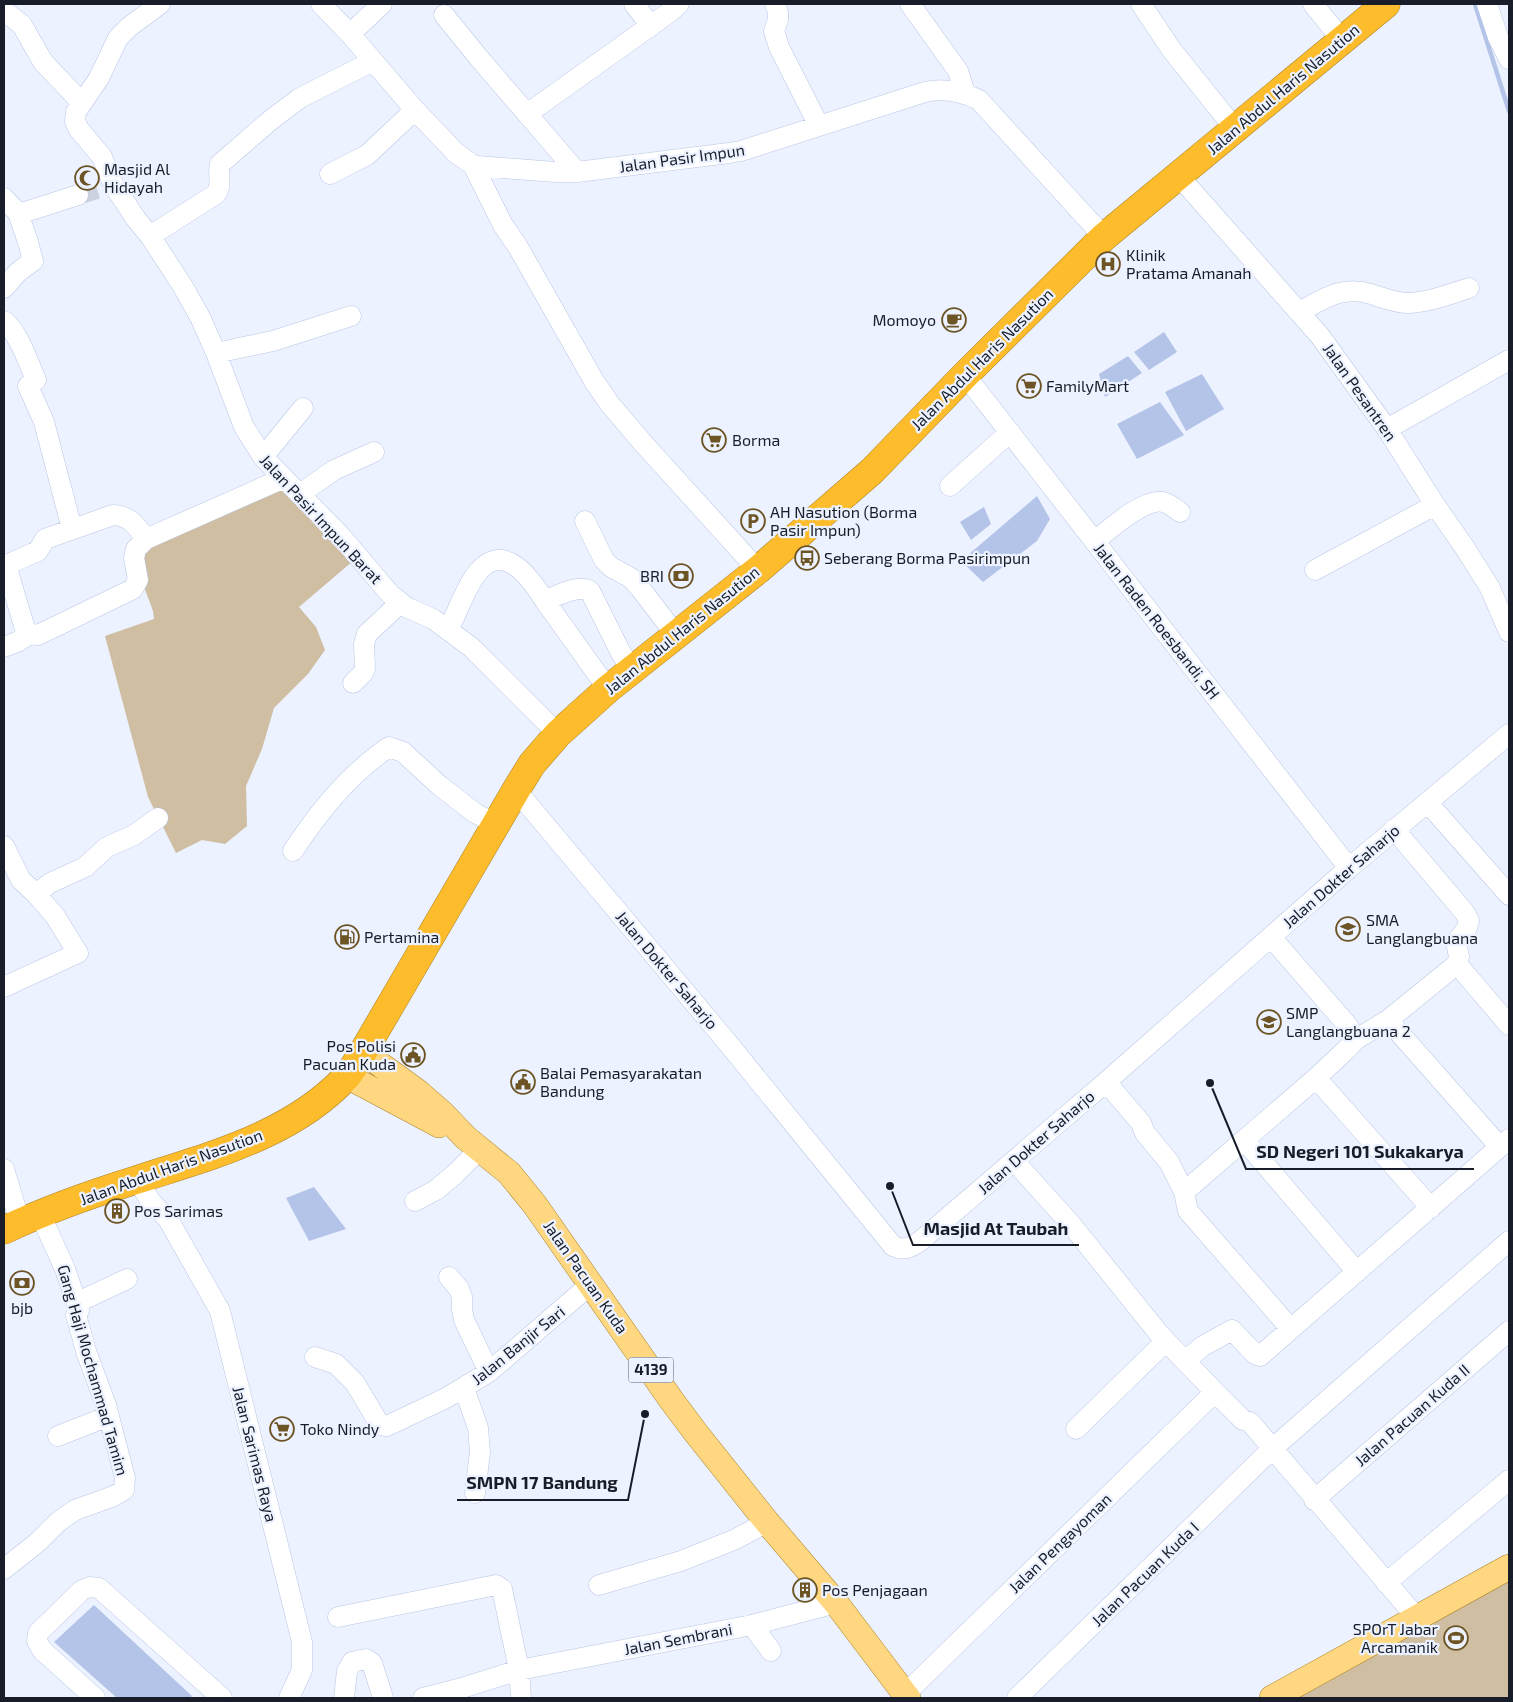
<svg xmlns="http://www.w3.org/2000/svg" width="1513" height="1702" font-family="'Exo 2',sans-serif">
	<rect width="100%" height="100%" fill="#ecf2ff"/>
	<path fill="#cfbea2" d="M281,485L353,561L299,607L316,627L325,650L308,674L274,708L262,749L246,786L247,826L225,844L202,840L176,853L148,797L105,636L154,619L153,611L134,560L141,551Z
		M1509,1578V1698H1297Z"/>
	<path fill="#b4c4e9" d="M1164,332L1177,352L1149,370L1134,352Z
		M1128,356L1142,373L1105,397L1099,374Z
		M1202,374L1224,409L1186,431L1165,392Z
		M1160,402L1184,435L1137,459L1117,424Z
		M1037,496L1050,519L1037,541L983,582L961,561Z
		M984,507L991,524L971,540L960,522Z
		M314,1187L346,1229L309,1241L286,1198Z
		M94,1605L192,1696L190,1698H117L54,1642Z"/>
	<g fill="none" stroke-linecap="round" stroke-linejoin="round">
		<path stroke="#b4c4e9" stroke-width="4.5" d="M1475,4L1509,111"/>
		<path stroke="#ccd2df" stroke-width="20" stroke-dasharray="20 10" stroke-linecap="butt" d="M78,195L107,186"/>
		<g stroke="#b8c6e5" stroke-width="21">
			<path id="minor" d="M160,4L129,27L118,38L99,78L76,112L75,121L78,128L102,157L113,184L136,219L150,236L182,285L200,317L216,353L244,427L263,457L339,534L390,594L406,607L433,619L471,647L558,734
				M321,4L350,34L415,110L456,153L473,165L477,166L555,172H577L729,153L741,151L925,92C944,88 961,91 979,100L1104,237
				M634,4L651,26
				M775,4L778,12V20L774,31L779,47L819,126
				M910,4L958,71L965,93
				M1141,4L1171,49L1235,129
				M1313,4L1342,40
				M1487,4L1498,37L1509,59
				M4,11L22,25L43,62L82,103
				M444,15L479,58L577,172
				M350,34L382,4
				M527,114L670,12L679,4
				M473,165L503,225L518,247L594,381L609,403L642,442L758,570
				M330,174L367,155L415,110
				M1178,175L1320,336L1387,429L1435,505L1465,548L1490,588L1509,632
				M4,198L18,213H22L78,195
				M150,236L216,194C223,184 217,175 220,164L272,119L300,98L373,61
				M4,288L18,272L33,261L28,242L18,213
				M1299,312C1324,299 1342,285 1371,294C1384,298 1395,303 1409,303C1430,302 1450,294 1469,288
				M4,321C18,331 29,364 36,380L28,386L44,422L72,529
				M216,353L273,341L351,316
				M965,375L1349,868
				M1387,429L1509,360
				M263,457L303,408
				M950,486L1010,432
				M300,494L334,470L374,452
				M585,521L604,560L611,567L631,578L640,588L676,635
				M1095,541C1110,529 1144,498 1163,502C1169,503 1175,509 1180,512
				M6,565L25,629L30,634L38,635L133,589L138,580L134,558L136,549L146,539L284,478
				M4,566L38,551L45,539L113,515C131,516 136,526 146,539
				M1315,570L1435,505
				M545,601L608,689
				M453,620C460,605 467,585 478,572C504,540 531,579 545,601C557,596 577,584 590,591L621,653L632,670
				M4,647L17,642L30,634
				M353,683L363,673L365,669L364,644L367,634L400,603
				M516,790L727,1042L893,1246C903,1251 910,1248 919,1242L1106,1082L1349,868L1509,734
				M1428,803L1509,895
				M4,846L21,880L36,894L55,916L78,953L4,987
				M293,851C319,811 349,774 389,747L403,752L440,786L475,813L496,824
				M36,894L50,883L85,867L107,847L134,835L158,818
				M1271,937L1348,1026L1355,1040
				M1457,964L1509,1025
				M1388,1020L1500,1147
				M1316,1078L1431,1208
				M1106,1082L1141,1123L1145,1133L1169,1162L1184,1192L1188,1211L1291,1329
				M1244,1140L1357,1272
				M1014,1161L1070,1223L1160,1335L1215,1392L1243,1420L1250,1422L1417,1618
				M4,1169L20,1222
				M137,1179L151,1202L168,1219L220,1311L302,1642V1670L289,1698
				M1184,1192L1316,1078L1347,1049L1355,1040L1388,1020L1457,964L1459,957L1456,942L1466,930L1469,921L1465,913L1394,829
				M415,1201L436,1190L455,1174L480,1149
				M449,1277L459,1289L462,1297V1309L464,1320L489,1372
				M76,1303L127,1279
				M315,1357L336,1364L355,1383L380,1425L387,1426L446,1398L489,1372L591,1284
				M1185,1361L1203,1346L1232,1330L1255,1354L1260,1356L1509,1139
				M464,1388L478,1428L480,1452L475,1493
				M1076,1429L1166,1341
				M58,1436L109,1416
				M1314,1500L1509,1331
				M4,1569L38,1542L58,1522L75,1510L114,1496L124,1490L125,1478L106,1405L87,1354L76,1315L79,1310L65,1269L40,1214
				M1386,1583L1509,1480
				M599,1585L681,1561L736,1539L767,1522
				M338,1617L496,1585L502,1589L519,1670L521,1698
				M752,1625L771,1651
				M905,1694L1215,1392
				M95,1698L42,1650L37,1641L38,1633L82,1590L90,1587L99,1588L222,1698
				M344,1698L347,1671L352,1662L366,1659L372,1663L383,1698
				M423,1698L462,1688L519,1670L752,1625L836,1603
				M1017,1698L1272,1449L1509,1241"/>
		</g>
		<g stroke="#ad842a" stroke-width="26">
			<path id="major" d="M363,1052L418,1092L442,1113L466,1138L509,1173L535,1205L672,1401L696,1433L767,1522L836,1603L908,1698
				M347,1076L439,1125
				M1272,1698L1509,1567"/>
		</g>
		<g stroke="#ad842a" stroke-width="29">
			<path id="highway" d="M4,1230C46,1210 91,1194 136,1180C209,1156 291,1136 346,1077C353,1070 357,1060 363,1052L516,790L532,764L558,734L608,689L758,570L872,471L965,375L1104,237L1386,4"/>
		</g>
		<use href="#minor" stroke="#fff" stroke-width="20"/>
		<use href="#major" stroke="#fed780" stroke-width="25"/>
		<use href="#highway" stroke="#fdbc2b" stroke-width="28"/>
	</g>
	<defs>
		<g id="mosque-ring" transform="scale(1.25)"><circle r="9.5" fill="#ecf2ff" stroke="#6d5425" stroke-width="1.5"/><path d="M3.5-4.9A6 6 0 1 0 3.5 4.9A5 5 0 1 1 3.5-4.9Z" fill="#6d5425"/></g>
		<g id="hospital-ring" transform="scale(1.25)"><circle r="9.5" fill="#ecf2ff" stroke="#6d5425" stroke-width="1.5"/><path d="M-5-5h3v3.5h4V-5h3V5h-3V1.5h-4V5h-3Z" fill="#6d5425"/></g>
		<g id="cafe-ring" transform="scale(1.25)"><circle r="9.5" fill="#ecf2ff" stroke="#6d5425" stroke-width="1.5"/><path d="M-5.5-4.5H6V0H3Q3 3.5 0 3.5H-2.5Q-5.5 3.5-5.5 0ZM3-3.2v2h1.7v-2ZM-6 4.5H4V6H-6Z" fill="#6d5425"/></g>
		<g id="supermarket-ring" transform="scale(1.25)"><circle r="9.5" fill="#ecf2ff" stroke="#6d5425" stroke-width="1.5"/><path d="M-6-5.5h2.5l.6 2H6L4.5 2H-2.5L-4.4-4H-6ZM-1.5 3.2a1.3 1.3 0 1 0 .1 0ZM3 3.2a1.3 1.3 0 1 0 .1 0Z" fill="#6d5425"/></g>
		<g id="parking-ring" transform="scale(1.25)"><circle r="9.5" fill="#ecf2ff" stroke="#6d5425" stroke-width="1.5"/><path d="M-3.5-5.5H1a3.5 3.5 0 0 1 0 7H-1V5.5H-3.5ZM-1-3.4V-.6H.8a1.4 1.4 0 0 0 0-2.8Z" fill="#6d5425"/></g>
		<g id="bus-ring" transform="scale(1.25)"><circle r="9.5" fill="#ecf2ff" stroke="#6d5425" stroke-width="1.5"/><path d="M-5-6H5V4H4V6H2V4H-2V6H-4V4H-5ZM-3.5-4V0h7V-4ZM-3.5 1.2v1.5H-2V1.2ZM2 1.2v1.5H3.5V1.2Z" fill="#6d5425"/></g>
		<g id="bank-ring" transform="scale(1.25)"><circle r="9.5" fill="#ecf2ff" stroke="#6d5425" stroke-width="1.5"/><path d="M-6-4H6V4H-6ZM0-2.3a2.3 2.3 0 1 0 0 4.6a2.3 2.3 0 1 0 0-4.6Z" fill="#6d5425"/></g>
		<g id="school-ring" transform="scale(1.25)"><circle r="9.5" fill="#ecf2ff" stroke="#6d5425" stroke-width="1.5"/><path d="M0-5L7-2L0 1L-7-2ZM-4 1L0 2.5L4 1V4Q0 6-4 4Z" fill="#6d5425"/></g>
		<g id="fuel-ring" transform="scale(1.25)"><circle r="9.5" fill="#ecf2ff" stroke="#6d5425" stroke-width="1.5"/><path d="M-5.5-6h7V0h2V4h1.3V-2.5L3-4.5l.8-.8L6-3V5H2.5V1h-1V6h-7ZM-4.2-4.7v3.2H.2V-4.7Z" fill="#6d5425"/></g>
		<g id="civic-ring" transform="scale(1.25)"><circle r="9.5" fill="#ecf2ff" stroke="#6d5425" stroke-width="1.5"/><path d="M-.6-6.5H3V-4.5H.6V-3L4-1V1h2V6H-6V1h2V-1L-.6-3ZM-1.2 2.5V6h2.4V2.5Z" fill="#6d5425"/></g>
		<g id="building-ring" transform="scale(1.25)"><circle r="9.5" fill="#ecf2ff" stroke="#6d5425" stroke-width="1.5"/><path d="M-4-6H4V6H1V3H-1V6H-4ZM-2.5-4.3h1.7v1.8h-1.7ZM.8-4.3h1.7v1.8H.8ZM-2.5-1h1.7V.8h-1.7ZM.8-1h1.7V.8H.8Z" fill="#6d5425"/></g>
		<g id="stadium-ring" transform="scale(1.25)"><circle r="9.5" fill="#ecf2ff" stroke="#6d5425" stroke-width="1.5"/><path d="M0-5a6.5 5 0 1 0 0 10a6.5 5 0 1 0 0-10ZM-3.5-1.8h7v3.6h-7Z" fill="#6d5425"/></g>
	</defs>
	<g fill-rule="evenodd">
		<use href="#mosque-ring" x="87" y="178"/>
		<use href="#hospital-ring" x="1108" y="264"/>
		<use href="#cafe-ring" x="954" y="320"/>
		<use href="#supermarket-ring" x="1029" y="386"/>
		<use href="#supermarket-ring" x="714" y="440"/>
		<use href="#parking-ring" x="753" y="521"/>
		<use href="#bus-ring" x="807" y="558"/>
		<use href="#bank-ring" x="681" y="576"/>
		<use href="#school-ring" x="1348" y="929"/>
		<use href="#fuel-ring" x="347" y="937"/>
		<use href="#school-ring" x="1269" y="1022"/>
		<use href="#civic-ring" x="413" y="1055"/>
		<use href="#civic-ring" x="523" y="1082"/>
		<use href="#building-ring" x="117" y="1211"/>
		<use href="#bank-ring" x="22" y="1283"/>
		<use href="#supermarket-ring" x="282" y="1429"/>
		<use href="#building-ring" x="805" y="1590"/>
		<use href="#stadium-ring" x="1456" y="1638"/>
	</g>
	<g text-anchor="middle" stroke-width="4.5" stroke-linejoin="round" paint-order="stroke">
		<rect fill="#ecf2ff" stroke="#585d69" stroke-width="1" x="628.5" y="1357.5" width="45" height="25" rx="4"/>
		<g font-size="15" font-weight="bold" fill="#181d29">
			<text x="651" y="1375">4139</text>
		</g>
		<g font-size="16" fill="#181d29" stroke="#ecf2ff">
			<text transform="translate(1283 89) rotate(-40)" y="6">Jalan Abdul Haris Nasution</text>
			<text transform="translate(682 158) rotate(-8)" y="6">Jalan Pasir Impun</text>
			<text transform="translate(982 359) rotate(-45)" y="6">Jalan Abdul Haris Nasution</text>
			<text transform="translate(1360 392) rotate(55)" y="6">Jalan Pesantren</text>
			<text transform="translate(321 519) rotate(47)" y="6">Jalan Pasir Impun Barat</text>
			<text transform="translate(1157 621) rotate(52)" y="6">Jalan Raden Roesbandi, SH</text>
			<text transform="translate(682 630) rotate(-39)" y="6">Jalan Abdul Haris Nasution</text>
			<text transform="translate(1341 876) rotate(-41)" y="6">Jalan Dokter Saharjo</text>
			<text transform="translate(667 970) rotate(50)" y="6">Jalan Dokter Saharjo</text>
			<text transform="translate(1036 1142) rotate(-41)" y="6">Jalan Dokter Saharjo</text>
			<text transform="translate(171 1167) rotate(-20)" y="6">Jalan Abdul Haris Nasution</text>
			<text transform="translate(586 1277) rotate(55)" y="6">Jalan Pacuan Kuda</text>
			<text transform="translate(518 1345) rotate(-39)" y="6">Jalan Banjir Sari</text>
			<text transform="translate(93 1370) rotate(74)" y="6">Gang Haji Mochammad Tamim</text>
			<text transform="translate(1412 1415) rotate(-41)" y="6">Jalan Pacuan Kuda II</text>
			<text transform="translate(255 1454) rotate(76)" y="6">Jalan Sarimas Raya</text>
			<text transform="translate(1060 1543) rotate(-44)" y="6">Jalan Pengayoman</text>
			<text transform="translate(1145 1574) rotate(-44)" y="6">Jalan Pacuan Kuda I</text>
			<text transform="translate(678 1639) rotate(-11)" y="6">Jalan Sembrani</text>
		</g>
		<g font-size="16" fill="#181d29" stroke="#ecf2ff" text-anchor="start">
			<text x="104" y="175">Masjid Al<tspan x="104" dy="18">Hidayah</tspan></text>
			<text x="1126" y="261">Klinik<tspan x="1126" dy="18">Pratama Amanah</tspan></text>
			<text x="936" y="326" text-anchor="end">Momoyo</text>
			<text x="1046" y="392">FamilyMart</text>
			<text x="732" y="446">Borma</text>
			<text x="770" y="518">AH Nasution (Borma<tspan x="770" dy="18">Pasir Impun)</tspan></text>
			<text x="824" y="564">Seberang Borma Pasirimpun</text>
			<text x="664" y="582" text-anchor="end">BRI</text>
			<text x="1366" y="926">SMA<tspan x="1366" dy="18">Langlangbuana</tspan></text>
			<text x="364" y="943">Pertamina</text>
			<text x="1286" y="1019">SMP<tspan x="1286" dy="18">Langlangbuana 2</tspan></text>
			<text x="396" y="1052" text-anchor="end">Pos Polisi<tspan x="396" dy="18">Pacuan Kuda</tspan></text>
			<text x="540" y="1079">Balai Pemasyarakatan<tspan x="540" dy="18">Bandung</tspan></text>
			<text x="134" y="1217">Pos Sarimas</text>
			<text x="22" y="1314" text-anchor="middle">bjb</text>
			<text x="300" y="1435">Toko Nindy</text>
			<text x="822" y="1596">Pos Penjagaan</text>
			<text x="1438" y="1635" text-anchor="end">SPOrT Jabar<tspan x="1438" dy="18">Arcamanik</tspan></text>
		</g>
	</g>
	<path fill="none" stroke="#181d29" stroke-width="2" d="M1210 1083L1246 1169H1474M890 1186L913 1245H1079M645 1414L628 1500H457"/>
	<g fill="#181d29" stroke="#ecf2ff" stroke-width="2">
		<circle cx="1210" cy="1083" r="5"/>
		<circle cx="890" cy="1186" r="5"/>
		<circle cx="645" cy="1414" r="5"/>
	</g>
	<g font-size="18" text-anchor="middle" font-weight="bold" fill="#181d29" stroke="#ecf2ff" stroke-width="4.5" stroke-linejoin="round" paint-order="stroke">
		<text x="1360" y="1158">SD Negeri 101 Sukakarya</text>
		<text x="996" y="1235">Masjid At Taubah</text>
		<text x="542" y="1489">SMPN 17 Bandung</text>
	</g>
	<rect width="1513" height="1702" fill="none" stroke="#181d29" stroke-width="10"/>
</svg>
